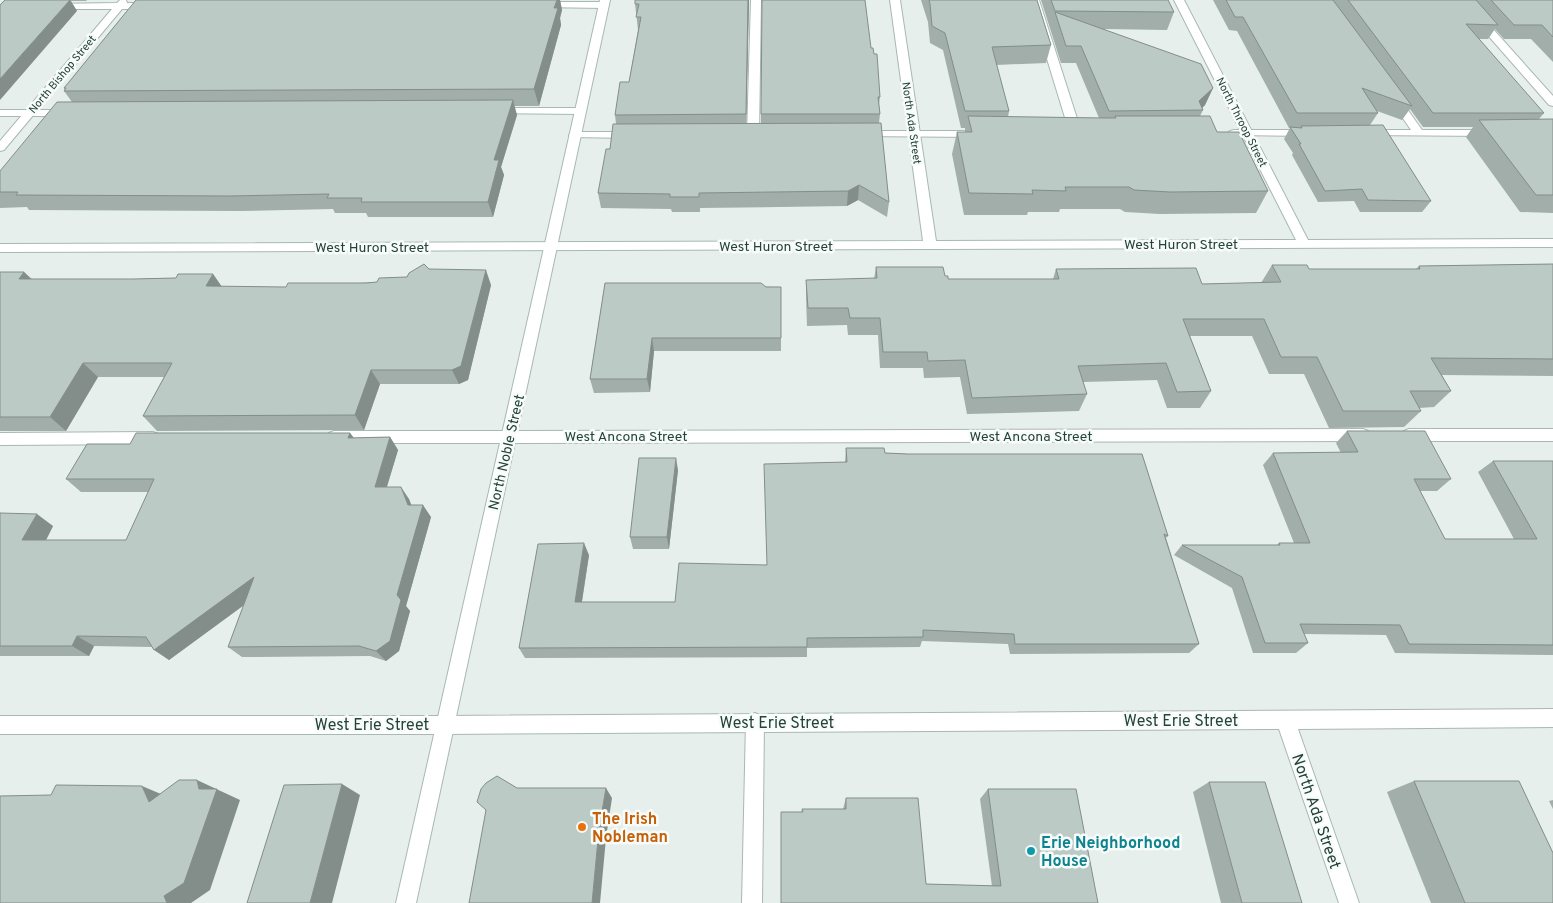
<svg xmlns="http://www.w3.org/2000/svg" width="1553" height="903" font-family="Overpass,sans-serif">
	<rect width="100%" height="100%" fill="#e6efeb"/>
	<g fill="none" stroke-linecap="round" stroke-linejoin="round">
		<g stroke="#a8b8b2" stroke-width="2">
			<path id="service" d="M751,0H761L759,135L753,138L747,135Z
				M1029,0H1039L1082,134L1080,136H1072L1070,134Z
				M1394,95L1398,96L1422,130H1488L1494,133L1488,136L1365,135L1363,133L1369,130H1411L1389,98Z
				M496,108H581L586,111L581,114L492,113L491,111L492,109Z
				M0,110H68L73,113L68,116H0Z
				M1234,130H1306L1312,133L1306,136L1230,135L1228,133L1230,131Z
				M861,131H976L982,134L976,137L857,136L855,134Z
				M575,132H631L637,135L631,138L571,137L569,135L571,133Z
				M334,431H510L515,433L517,437L515,441L510,443H334L329,441L327,437L329,433Z
				M153,432L158,434L160,438L158,442L153,444L0,445V433Z
				M755,713L761,716L764,722L762,903H742L746,722L749,716Z"/>
		</g>
		<g stroke="#a8b8b2" stroke-width="2">
			<path id="minor" d="M120,0H126L127,3H151L156,6L151,9H122L4,150L0,151V141L112,9H54L49,6L51,4L117,3Z
				M890,0H900L936,241L1296,240L1174,0H1184L1308,240L1553,239V247L0,252V244L923,241Z
				M1457,0H1467L1553,96V106L1549,105Z
				M541,2H604L609,5L604,8L538,7L536,5Z
				M1363,429L1368,431L1370,435L1368,439L1363,441L510,443L505,441L503,437L505,433L510,431Z
				M1409,429H1553V441H1409L1404,439L1402,435L1404,431Z
				M1553,709V727L1298,729L1359,903H1339L1279,729L444,734H0V716H444Z"/>
		</g>
		<g stroke="#a8b8b2" stroke-width="2">
			<path id="tertiary" d="M600,0H610L416,903H396Z"/>
		</g>
		<use href="#service" fill="#fff" fill-rule="evenodd"/>
		<use href="#minor" fill="#fff" fill-rule="evenodd"/>
		<use href="#tertiary" fill="#fff" fill-rule="evenodd"/>
	</g>
	<path fill="#a1aea9" d="M5,0H87L86,1H71L77,11Z
		M136,0H565H560L562,10L560,18L561,25L539,106H514L517,115L501,167L504,175L493,217H368L366,213H335L333,209L240,211L29,210L27,207L0,208V171L72,102L64,91L65,90L64,88Z
		M635,0H749L746,124L761,123V114L871,48L880,97L879,104L880,114L879,123L889,202L887,217L858,200L847,206L700,208V212H672L671,209L601,208L598,193L616,124L615,115L629,82L638,30L635,4Z
		M921,0H1037L1051,45L1046,63L996,65L1009,111L1008,117L1099,118L1076,63H1061L1041,0H1168L1174,12L1167,30L1104,29L1213,88L1205,105L1202,108L1203,110L1200,116L1217,132L1268,191L1256,213L1160,214L1125,212L1120,209H1060L1059,212H1028L1027,215H964L952,154L957,132H965V128H961L943,50L930,43L928,22Z
		M1213,0H1553V62L1531,39H1504L1495,29L1488,39H1478L1544,113L1539,119H1553V213L1520,212L1466,137L1473,127H1423L1410,109L1402,120L1377,111L1378,113L1370,125L1431,201L1422,212H1360L1354,201L1318,202L1292,155L1293,153L1284,139L1290,128H1289L1237,31L1229,30Z
		M1553,264V376L1442,375L1451,391L1434,407L1419,408L1421,411L1404,427L1329,428L1304,374H1269L1252,336H1190L1211,391L1200,408H1167L1157,380L1083,382L1087,394L1079,411L967,414L960,377L924,378L923,368H880L878,335H848L847,325L807,326L806,297V280L874,279L876,267L945,276L948,279H1053L1056,269L1202,284L1261,283L1272,265L1309,269H1416L1419,266Z
		M429,269L491,285L468,380L459,384H380L364,430L157,431L143,416L164,377H98L66,431H0V272H24L32,279H133L176,278L213,274L222,287H286L377,282L407,277Z
		M605,283L781,287V351H654L650,392L594,393L590,379Z
		M1347,431L1451,479L1437,491H1420L1445,539H1514L1478,472L1493,461H1553V655L1395,653L1386,635L1304,634L1308,643L1296,653H1253L1232,588L1174,555L1182,545H1277L1279,543H1294L1263,465L1273,453H1341L1336,443Z
		M350,433L354,438L390,437L398,450L387,487L409,499L411,505L431,517L406,606L410,611L399,651L386,661L370,656L242,657L228,647L244,605L169,660L152,647L94,646L89,656H0V513L53,526L46,540H126L149,492H81L66,479L130,444Z
		M846,448L885,453L908,454H1142L1168,536L1166,538L1199,644L1189,653L1010,654L1008,644L922,641L920,647L807,648V657L525,658L519,648L589,555L582,602H675L767,565L845,462Z
		M678,470L669,549H633L630,537Z
		M1414,781L1553,903H1431L1387,792Z
		M1209,782L1302,903H1221L1193,792Z
		M988,789L1098,903H781L802,809H843L846,798L926,884L992,886L980,799Z
		M1553,800V809L1549,801Z"/>
	<path fill="#838d89" d="M70,0L77,11L0,100V79Z
		M557,0H560L562,10L560,18L561,25L539,106L534,89Z
		M748,0H749L746,129V114Z
		M1213,88L1205,105L1200,110L1199,101Z
		M513,100L517,115L501,167L504,175L493,217L488,202L494,160Z
		M859,185L858,200L847,206L848,191Z
		M486,270L491,285L468,380L459,384L452,370Z
		M24,272L39,287L19,279Z
		M213,274L224,290L206,286Z
		M652,338L654,351L650,392L647,379Z
		M83,363L98,377L66,431L50,417Z
		M371,370L380,384L364,430L355,415Z
		M350,433L359,445L348,438Z
		M390,437L398,450L383,499L375,487Z
		M676,458L678,470L669,549L667,537Z
		M401,487L409,499L416,517L408,505Z
		M423,505L431,517L406,606L410,611L399,651L386,661L376,651L397,595Z
		M37,514L53,526L40,552L22,540Z
		M584,543L589,555L580,613L575,602Z
		M254,577L266,589L169,660L154,650Z
		M77,636L94,646L89,656L72,646Z
		M197,780L240,800L210,890L191,903H167L164,896L199,789Z
		M342,784L360,795L332,903H310Z
		M142,786L168,797L149,802Z
		M606,788L612,798L606,838L600,903H592L599,829Z"/>
	<path fill="#bbcac4" stroke="#838d89" d="M5,0H70L0,79V5Z
		M136,0H557L554,8H558L534,89L64,91L66,88H64Z
		M635,0H748L746,114L615,115L620,82H629L641,17H636L639,4H635Z
		M762,0H865L871,48H873L874,54H877L880,97H878L880,114H761Z
		M929,0H1037L1051,45L992,47L1009,111H965L945,33L932,26L930,4Z
		M1051,0H1168L1174,12L1055,11Z
		M1226,0H1333L1412,106L1362,88L1378,113H1297L1243,17H1235Z
		M1348,0H1476L1498,25L1466,24L1544,113H1433Z
		M1491,0H1553V37L1542,25H1514Z
		M1055,12L1201,64L1213,88L1199,101L1203,110L1109,111L1081,46H1066Z
		M513,100L494,160H499L488,202H361L362,198H327L329,194L230,196L16,195L18,192H0V171L57,102Z
		M968,116L1103,118H1116L1115,116H1210L1217,132H1239L1268,191L1170,192L1134,190L1129,187H1065L1066,191L1032,190L1033,194L969,193L957,132H972Z
		M1553,119V195H1536L1479,120Z
		M881,123L889,202L859,185L848,191L699,193V197H670V194L598,193L606,149H610L613,124Z
		M1383,125L1431,201L1368,200L1362,189L1325,191L1299,144H1301L1290,127L1302,128L1301,126Z
		M424,264L429,269L486,270L461,366L452,370H371L355,415L143,416L172,363H83L50,417H0V272H24L19,279H133L176,278L178,274H213L206,286L286,287L288,283H366L377,282L379,278L407,277L409,273Z
		M1553,264V359L1431,358L1451,391H1410L1421,411H1343L1317,357H1281L1264,319H1183L1211,391L1177,392L1166,363L1078,366L1087,394L972,398L965,360L928,361L927,352H883L880,318H850L848,308H808L806,280L877,278L876,267H943L945,276H948V279H1059L1056,269L1196,268L1202,284L1281,282L1272,265H1307L1309,269H1420L1419,266Z
		M605,283H761L766,287H781V338H652L647,379H590Z
		M1347,431H1425L1451,479H1414L1445,539H1537L1493,461H1553V645L1409,644L1400,625L1300,624L1308,643H1265L1242,577L1182,545H1280L1279,543H1310L1273,453L1358,452Z
		M136,433H350L348,438L390,437L375,487H401L408,505H423L397,595L401,600L390,641L376,651L359,646L228,647L254,577L154,650L146,637L77,636L72,646H0V513L37,514L22,540H126L154,479H66L87,444H130Z
		M846,448H884L885,453L908,454H1142L1168,536L1164,534L1199,644H1015L1014,634L923,630V637L807,638V647L519,648L538,544L584,543L575,602H675L679,563L767,565L764,464L847,462Z
		M639,458H676L667,537H630Z
		M497,776L517,788H606L599,829L592,903H469L486,810L477,802L481,789L486,783Z
		M179,780H197L199,789H217L184,883L164,896L167,903H0V796L51,795L56,785L142,786L149,802Z
		M1414,781H1519L1553,853V903H1465Z
		M1209,782H1265L1302,903H1242Z
		M342,784L310,903H247L284,785Z
		M988,789H1076L1098,903H781V812H803L802,809H846V798H918L926,884L1001,886Z"/>
	<circle fill="#e8710a" stroke="#f7fbf9" stroke-width="2" cx="582" cy="827" r="5"/>
	<circle fill="#0f9aa8" stroke="#f7fbf9" stroke-width="2" cx="1031" cy="851" r="5"/>
	<g text-anchor="middle" stroke-width="5" stroke-linejoin="round" paint-order="stroke">
		<g font-size="11" fill="#24423a" stroke="#f7fbf9">
			<text transform="translate(62 74) rotate(-50)" y="4">North Bishop Street</text>
			<text transform="translate(1242 122) rotate(63)" y="4">North Throop Street</text>
			<text transform="translate(912 123) rotate(82)" y="4">North Ada Street</text>
		</g>
		<g font-size="14" fill="#24423a" stroke="#f7fbf9">
			<text x="1181" y="249">West Huron Street</text>
			<text x="776" y="251">West Huron Street</text>
			<text x="372" y="252">West Huron Street</text>
			<text x="626" y="441">West Ancona Street</text>
			<text x="1031" y="441">West Ancona Street</text>
			<text transform="translate(506 452) rotate(-77)" y="5">North Noble Street</text>
		</g>
		<g font-size="16" fill="#24423a" stroke="#f7fbf9">
			<text x="1181" y="726">West Erie Street</text>
			<text x="777" y="728">West Erie Street</text>
			<text x="372" y="730">West Erie Street</text>
			<text transform="translate(1317 811) rotate(71)" y="6">North Ada Street</text>
		</g>
		<g font-size="16" font-weight="bold" fill="#c56008" stroke="#f7fbf9" text-anchor="start">
			<text x="592" y="824">The Irish<tspan x="592" dy="18">Nobleman</tspan></text>
		</g>
		<g font-size="16" font-weight="bold" fill="#0d838f" stroke="#f7fbf9" text-anchor="start">
			<text x="1041" y="848">Erie Neighborhood<tspan x="1041" dy="18">House</tspan></text>
		</g>
	</g>
</svg>
